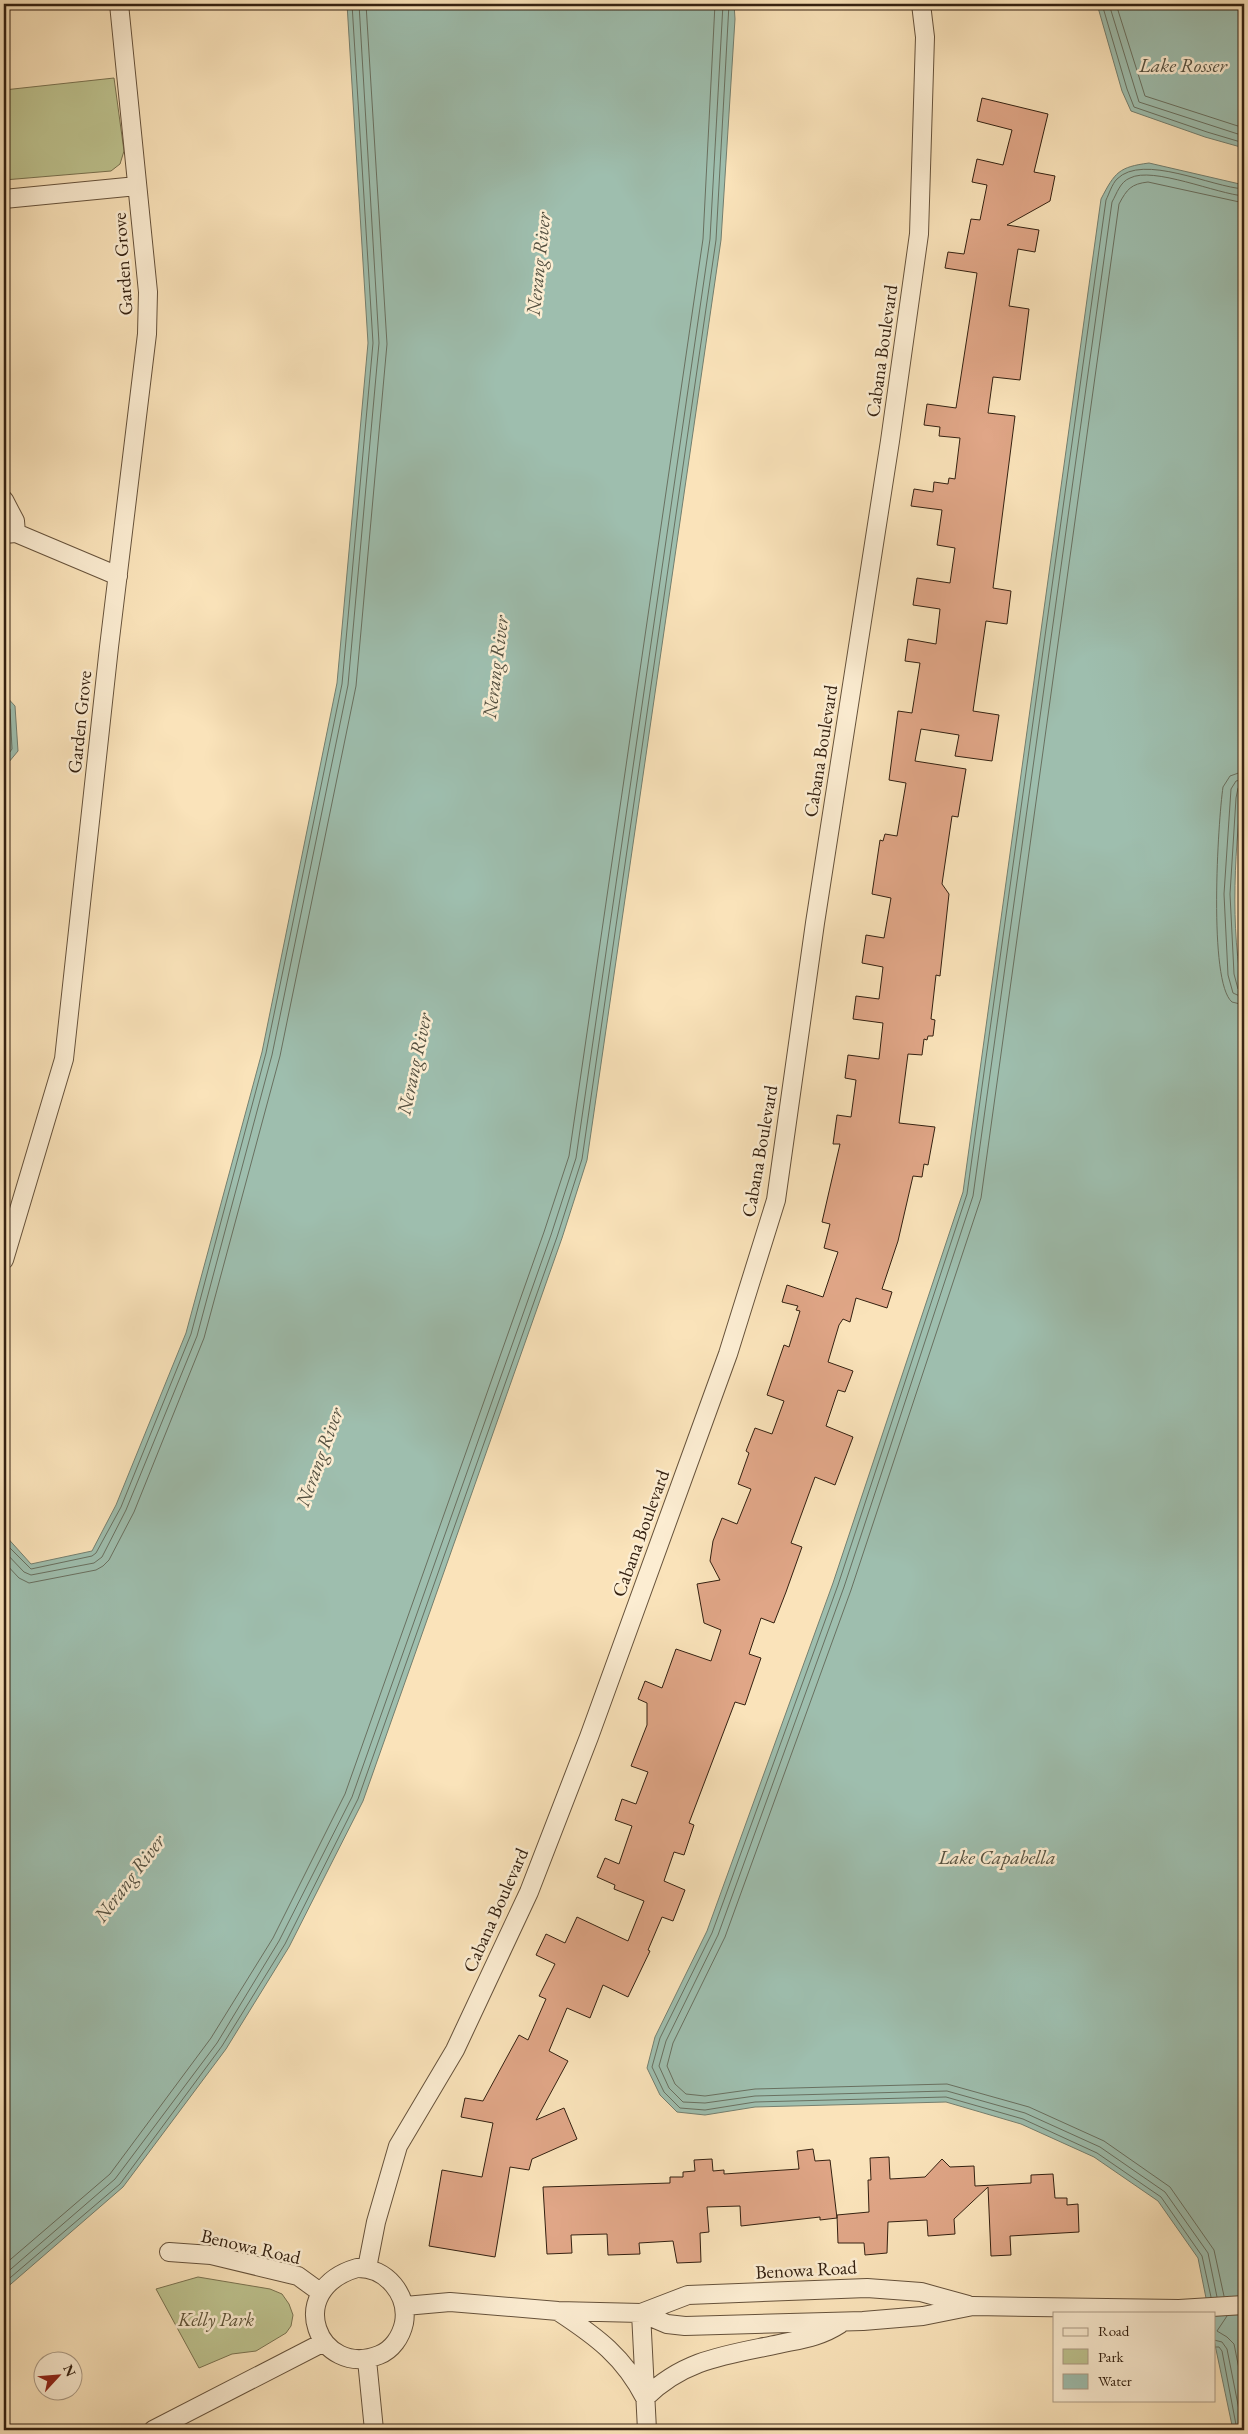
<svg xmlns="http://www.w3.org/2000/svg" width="1248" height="2434" font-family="'EB Garamond',serif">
	<rect width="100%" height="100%" fill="#fae3ba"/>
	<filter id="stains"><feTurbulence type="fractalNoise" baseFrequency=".004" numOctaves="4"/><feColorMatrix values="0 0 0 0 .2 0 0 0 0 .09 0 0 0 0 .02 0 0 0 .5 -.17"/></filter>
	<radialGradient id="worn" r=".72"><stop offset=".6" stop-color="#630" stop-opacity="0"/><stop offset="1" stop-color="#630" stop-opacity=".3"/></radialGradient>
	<path fill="#bec490" stroke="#797250" d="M114,78L124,151L120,164L111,171L4,180V90Z
		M198,2277L270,2289L282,2294L289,2304L293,2315L291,2326L286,2333L256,2351L232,2354L199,2368L156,2289Z"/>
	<path fill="#9ebeae" stroke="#747f6f" d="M347,4H734L735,19L721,240L587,1160L562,1238L363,1801L289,1947L226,2049L123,2187L4,2290V1534L31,1564L92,1551L116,1505L186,1333L262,1052L337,683L368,343Z
		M1097,4H1244V148L1205,137L1131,111L1122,91Z
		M1149,163L1244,185V774C1235,841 1229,930 1244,996V2430H1233L1214,2340V2313H1209L1198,2258L1158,2201L1094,2157L1021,2124L946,2102L755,2107L705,2115L677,2112L660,2095L647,2068L655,2037L707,1931L833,1583L963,1192L1101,199C1115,172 1119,167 1149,163Z
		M4,694L15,706L18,751L4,768Z"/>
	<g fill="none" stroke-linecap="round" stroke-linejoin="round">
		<path stroke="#697060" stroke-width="1" d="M1102,4L1127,89L1134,107L1207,132L1244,143
			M1109,4L1139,102L1244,136
			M1116,4L1145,96L1244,128
			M4,701L10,709L12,749L4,760
			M1244,771L1230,776L1223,787C1218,821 1208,982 1232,1002L1244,1005
			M1244,779L1236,781L1231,789L1224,894L1228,975L1233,993L1244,998
			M1244,785L1238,788L1236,798L1230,894L1234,974L1238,989L1244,991
			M4,1542L31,1569L92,1556L96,1553L121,1507L191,1334L266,1053L342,684L373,343L352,4
			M4,1551L24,1572L31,1575L94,1563L102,1557L126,1510L197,1336L272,1055L348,685L379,343L359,4
			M4,1562L19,1578L29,1583L96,1570L103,1566L109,1560L134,1512L204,1338L280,1056L356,686L387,344L366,4
			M4,2265L110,2174L211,2038L273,1938L345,1794L544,1232L569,1156L703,239L715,4
			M4,2275L115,2179L217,2043L279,1941L352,1797L551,1235L576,1158L710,239L723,4
			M4,2283L120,2184L222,2046L285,1944L358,1799L557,1237L582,1159L716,240L729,4
			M1224,2296L1214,2250L1170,2187L1104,2141L1029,2107L947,2084L755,2089L705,2096L686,2094L675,2084L667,2066L673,2043L725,1937L851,1590L981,1198L1119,204C1127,189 1131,184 1148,182L1244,203
			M1211,2297L1202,2256L1161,2197L1097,2153L1023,2119L946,2097L755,2102L705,2110L680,2108L664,2092L652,2067L660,2038L712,1933L838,1585L967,1194L1106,200C1109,194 1112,184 1117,179C1143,153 1211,187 1244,189
			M1217,2297L1208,2253L1165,2192L1100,2147L1025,2113L947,2091L755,2096L705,2103L683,2102L669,2088L659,2066L666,2041L718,1935L844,1587L973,1196L1112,202C1117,193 1120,182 1130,178C1153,166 1217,194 1244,196
			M1227,2316L1217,2331L1227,2337L1234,2344L1244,2394
			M1214,2340L1222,2342L1227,2349L1243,2430
			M1214,2347H1219L1222,2351L1237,2430"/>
	</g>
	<path fill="#e0a687" stroke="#342111" d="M982,98L1048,114L1034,172L1055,176L1050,201L1007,225L1039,230L1035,252L1018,249L1009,306L1029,309L1020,380L993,377L988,413L1015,416L993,588L1011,591L1007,624L986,621L973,711L999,715L992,761L955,756L959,735L921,729L915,761L966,769L958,817L952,816L942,884L949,894L940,976L936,975L931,1019L935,1020L933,1036H928L927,1040L924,1039L922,1055L908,1054L899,1123L935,1127L928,1165L924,1164L922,1177L913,1176L898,1241L882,1289L892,1292L887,1308L856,1298L850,1322L843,1319L839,1325L828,1362L853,1371L845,1392L838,1390L826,1426L853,1437L835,1485L815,1477L791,1543L802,1547L786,1592L774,1623L761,1618L749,1654L761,1658L745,1705L735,1702L689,1823L694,1825L684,1855L674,1852L664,1881L685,1890L673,1921L662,1917L648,1950L650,1951L628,1997L603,1985L590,2018L567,2008L549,2051L568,2061L536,2120L564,2108L577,2139L532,2159L529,2170L510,2167L495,2257L429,2246L442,2170L482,2177L493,2123L461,2117L465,2098L483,2101L519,2035L528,2040L546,1999L539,1996L555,1964L536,1955L546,1934L565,1943L577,1917L628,1941L644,1901L614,1889L615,1885L597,1877L605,1858L619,1864L632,1826L615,1820L622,1799L636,1804L648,1772L631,1766L647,1725V1703L638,1699L645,1681L662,1688L676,1649L711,1661L721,1630L704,1623L697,1584L720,1580L710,1561L713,1541L722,1518L737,1524L751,1489L738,1484L749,1453L746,1451L755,1428L772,1434L784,1401L767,1395L784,1345L789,1347L800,1311L796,1310L798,1306L782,1302L787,1285L823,1297L838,1252L824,1248L830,1224L822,1222L840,1144H833L837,1115L851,1117L856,1080L845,1078L848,1055L879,1059L883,1023L853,1019L856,996L879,999L883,967L862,963L866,935L884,938L891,898L872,894L880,840L883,841L885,834L897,836L906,783L889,780L898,711L912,713L920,663L905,661L908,639L936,644L940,609L913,605L917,578L950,583L955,548L937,545L942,510L911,506L914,489L933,492L934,482L948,484L949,478L955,479L960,438L939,436L940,427L924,425L927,404L956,408L977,273L945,268L948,252L964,254L971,219L980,220L987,185L972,182L977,159L1003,165L1012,130L977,121Z
		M813,2149L815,2161L830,2160L837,2218L820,2220V2217L741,2226L740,2206L707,2207L709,2232L700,2233L701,2262L677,2263L673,2241L639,2243L640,2254L608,2255L607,2234L571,2235L572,2253L547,2254L543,2187L670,2183V2177H683V2172L695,2171L694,2160L712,2159L713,2171L724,2170V2174L799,2169L797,2151Z
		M889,2157L890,2179L925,2177L942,2159L950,2167L974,2166L975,2186L1031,2183V2175L1053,2174L1055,2198H1067V2205L1078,2204L1079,2232L1010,2236L1011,2255L991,2256L988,2187L954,2219L955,2234L928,2236L927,2220L888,2222L887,2253L865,2255L864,2243H838L837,2215L869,2212L868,2180H871L870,2158Z"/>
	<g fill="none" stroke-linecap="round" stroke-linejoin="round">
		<g stroke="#66523b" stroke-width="20">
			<path id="minor" d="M4,199L137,186
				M4,500L15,521L16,533
				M4,534L16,533L118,576
				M4,1260L64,1059L109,647L147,334L148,292L119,4
				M169,2252L211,2255L298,2276L320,2292
				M357,2268C386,2267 409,2295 404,2323C401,2337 392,2350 379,2355C319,2379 282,2290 357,2268Z
				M367,2268L376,2222L398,2146L455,2050L529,1892L589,1737L728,1354L776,1200L815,923L890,441L919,234L925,37L921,4
				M405,2306L450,2302L558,2311L641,2313L688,2295L867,2288L921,2292L968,2305
				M559,2312C597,2337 624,2357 645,2398C684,2359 727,2355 779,2344C802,2339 820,2337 840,2324
				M641,2313L667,2324L685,2326L863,2321L923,2316L973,2306L1179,2309L1244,2305
				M641,2313L647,2430
				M367,2360L374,2430
				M153,2430L324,2342"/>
		</g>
		<use href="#minor" stroke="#fcedd2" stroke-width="18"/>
	</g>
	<g text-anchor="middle" stroke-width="5" stroke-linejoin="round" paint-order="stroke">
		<g font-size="19" fill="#342111" stroke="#fcedd2">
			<text transform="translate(122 264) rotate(-94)" y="7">Garden Grove</text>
			<text transform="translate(881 351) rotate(-82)" y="7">Cabana Boulevard</text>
			<text transform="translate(79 722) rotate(-84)" y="7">Garden Grove</text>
			<text transform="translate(820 751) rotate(-81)" y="7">Cabana Boulevard</text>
			<text transform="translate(759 1151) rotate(-80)" y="7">Cabana Boulevard</text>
			<text transform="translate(640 1533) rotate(-70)" y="7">Cabana Boulevard</text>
			<text transform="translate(495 1910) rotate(-66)" y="7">Cabana Boulevard</text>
			<text transform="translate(251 2246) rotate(13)" y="7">Benowa Road</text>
			<text transform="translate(806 2269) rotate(-3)" y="7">Benowa Road</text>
		</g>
		<g font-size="19" font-style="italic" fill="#5d5237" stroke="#fcedd2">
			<text x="216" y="2326">Kelly Park</text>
		</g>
		<g font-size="20" font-style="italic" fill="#545040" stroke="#fcedd2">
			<text x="1183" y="72">Lake Rosser</text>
			<text transform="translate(538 264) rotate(-84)" y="7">Nerang River</text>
			<text transform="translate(495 667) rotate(-83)" y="7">Nerang River</text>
			<text transform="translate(414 1064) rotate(-78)" y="7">Nerang River</text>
			<text transform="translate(319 1457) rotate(-70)" y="7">Nerang River</text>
			<text x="997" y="1864">Lake Capabella</text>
			<text transform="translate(129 1878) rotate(-53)" y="7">Nerang River</text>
		</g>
	</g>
	<rect width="1248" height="2434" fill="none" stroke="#fae3ba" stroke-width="20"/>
	<rect x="5" y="5" width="1238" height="2424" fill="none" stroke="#342111" stroke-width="2.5"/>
	<rect x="10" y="10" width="1228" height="2414" fill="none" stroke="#342111"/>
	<rect x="1053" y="2312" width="162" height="90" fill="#fcedd2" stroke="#ac9b85"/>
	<rect x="1063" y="2328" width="25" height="8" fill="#fcedd2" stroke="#ac9b85"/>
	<text x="1098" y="2336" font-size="15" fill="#342111">Road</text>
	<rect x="1063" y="2349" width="25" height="15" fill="#bec490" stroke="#ac9b85"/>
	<text x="1098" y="2362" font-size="15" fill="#342111">Park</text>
	<rect x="1063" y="2374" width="25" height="15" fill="#9ebeae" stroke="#ac9b85"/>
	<text x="1098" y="2386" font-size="15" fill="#342111">Water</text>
	<g transform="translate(58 2376) rotate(64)"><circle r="24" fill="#fcedd2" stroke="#ac9b85"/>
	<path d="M0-4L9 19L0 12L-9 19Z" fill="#8f2418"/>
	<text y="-8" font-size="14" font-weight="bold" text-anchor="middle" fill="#342111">N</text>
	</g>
	<rect width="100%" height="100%" filter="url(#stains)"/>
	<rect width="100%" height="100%" fill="url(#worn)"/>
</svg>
